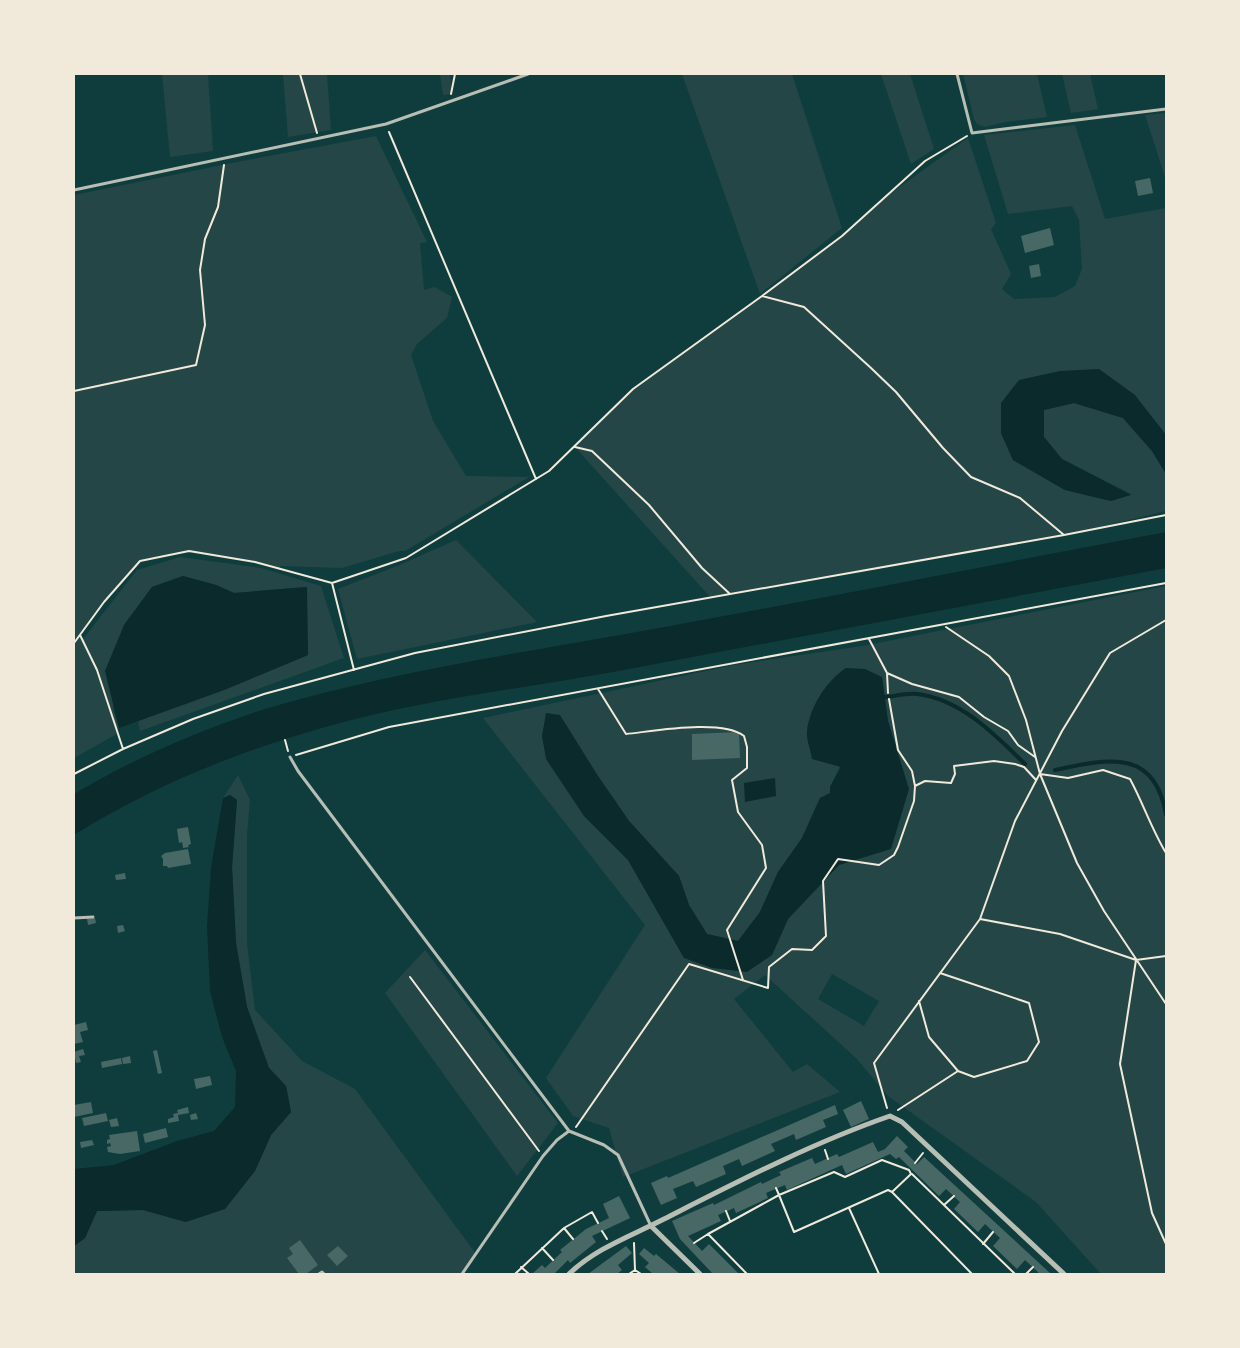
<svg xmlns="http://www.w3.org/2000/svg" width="1240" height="1348" font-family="'Roboto Serif',serif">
	<rect width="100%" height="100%" fill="#0f3d3e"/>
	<path fill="#244646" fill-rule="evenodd" d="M162,74H208L213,151L170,157Z
		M283,74H327L331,130L288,137Z
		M440,74H450L452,94L443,95Z
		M682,74H792L842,228L760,294Z
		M881,74H910L934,149L911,164Z
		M963,74H1037L1047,117L1005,122L985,127L977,124L974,119Z
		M1062,74H1090L1098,109L1071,113Z
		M1166,113V180L1145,115Z
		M1075,125L1105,219L1166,208V435L1158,424L1099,369L1001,433L1013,460L1065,490L1111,501L1131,494L1062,459L1044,437V410L1074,403L1123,418L1152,451L1166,474V511L1071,534L711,598L575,447L633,389L762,296L842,236L880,201L968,138L996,223L991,229L1011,274L1002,289L1014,299L1055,297L1075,286L1082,269L1079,220L1072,206L1008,214L984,135Z
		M376,136L427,242L420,243L424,290L435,287L452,297L447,318L417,344L411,355L433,421L466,476L529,477L405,551H399L342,568L280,566L281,569L255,562L189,551L140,561L104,602L80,635L83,639L137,570L180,557L261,568L321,586L344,658L140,731L138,721L224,690L308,655L306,587L234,593L216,585L183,576L152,587L124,625L113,709L119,728L116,729L117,734L74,758V195L237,162Z
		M456,540L537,622L357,659L338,589L397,566Z
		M1166,586V1274H1101L1036,1202L888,1096L857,1059L765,975L734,999L793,1072L807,1064L840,1092L623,1177L609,1128L573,1116L546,1078L645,925L483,718L734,665L862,646ZM882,677L888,721L895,747L891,848L839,865L788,919L772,955L684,958L628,860L584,816L598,776L629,821L679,876L689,905L707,934L738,941L760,912L778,872L802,838L820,798L830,793V787ZM832,974L879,1001L864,1026L818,999Z
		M238,775L250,800L247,834V943L255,1010L302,1061L355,1089L476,1254L462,1274H74V1246L85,1238L97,1211L143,1210L186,1222L255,1171L271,1135L291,1112L286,1086L269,1068L247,1007L236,943L232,866L237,800L230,795L223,798Z
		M425,950L558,1123L517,1176L385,993Z"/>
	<path fill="#0a2a2b" d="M1099,369L1135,395L1166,435V474L1152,451L1123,418L1074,403L1044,410V437L1062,459L1131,495L1111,501L1065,490L1013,460L1001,433V403L1019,380L1060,371Z
		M1166,532V568C982,603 798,637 613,672C519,689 422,700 329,726C239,751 152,786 74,835V794C133,759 199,730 265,709C393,671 528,652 659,628C829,597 997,564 1166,532Z
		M183,576L216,585L234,593L307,587L308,655L224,690L119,728L105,671L124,625L152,587Z
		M846,668L865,669L882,677L888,721L909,789L891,849L839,865L788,919L772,955L747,972L712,968L684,958L628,860L584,816L546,759L542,736L546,713L560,715L598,776L629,821L679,876L689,905L707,934L738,941L760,912L778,872L802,838L820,798L830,793V787L841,767L812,759C811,751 806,739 807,731C810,707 826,681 846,668Z
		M775,778L776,796L745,802L744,783Z
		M230,795L237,800L232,867L236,943L247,1007L269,1068L286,1086L291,1112L271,1135L255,1171L225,1209L186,1222L143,1210L97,1211L85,1238L74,1246V1169L114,1165L177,1141L214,1131L235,1107L236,1071L222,1037L210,991L207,926L211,868L223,798Z"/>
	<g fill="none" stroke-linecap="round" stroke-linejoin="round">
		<path stroke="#0a2a2b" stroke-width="4" d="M885,697C895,696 907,693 917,694C961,699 995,735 1025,764
			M1055,770C1107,759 1155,747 1166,815"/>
	</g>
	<path fill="#486865" d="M1150,178L1153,193L1138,196L1135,181Z
		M1050,228L1054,245L1025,253L1021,236Z
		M1039,264L1041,276L1031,278L1029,266Z
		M739,732L740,758L692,760V734Z
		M188,827L191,844L188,845L189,847L183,848L182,842L179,843L177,829Z
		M188,849L191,864L168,868L167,866H163V859L161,856L165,853Z
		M125,873L126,879L116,880L115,875Z
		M95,918L96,923L88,925L87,919Z
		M123,925L125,931L118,933L117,926Z
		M86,1022L88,1030L80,1032L83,1042L74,1044V1025Z
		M83,1049L85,1055L79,1056L81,1062L76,1063L74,1052Z
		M157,1050L162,1073L158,1074L153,1051Z
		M130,1056L131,1063L123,1064L122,1058Z
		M121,1058L122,1064L102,1068L101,1062Z
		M210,1076L212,1085L196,1089L194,1079Z
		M861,1101L869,1119L851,1127L843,1110Z
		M91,1102L93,1113L74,1117V1105Z
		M835,1105L838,1114L823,1120L826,1127L796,1140L794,1134L771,1144L775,1151L742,1166L739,1159L723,1166L726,1174L696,1187L693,1181L673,1189L677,1198L661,1205L651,1183L667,1176L668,1178Z
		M188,1107L189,1113L178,1115L179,1121L168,1123V1119L174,1117L173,1114L178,1113L177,1110Z
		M106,1113L108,1121L84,1126L82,1118Z
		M196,1113L198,1119L191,1120L190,1115Z
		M117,1118L119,1126L111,1127L109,1120Z
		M166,1128L168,1137L145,1143L143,1134Z
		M137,1131L140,1151L120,1154L108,1152L107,1147L111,1146L110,1143L107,1144V1140L110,1139L109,1135Z
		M897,1136L908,1147L904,1151L917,1164L924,1157L1051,1274H1038L1039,1273L1025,1260L1017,1269L993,1246L1000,1238L985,1224L978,1232L954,1209L960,1202L946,1189L939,1196L899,1157L896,1159L890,1154L846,1174L842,1165L787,1190L785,1185L766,1193L768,1198L736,1213L734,1208L718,1215L721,1221L688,1236L702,1251L709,1244L739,1274H713L680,1239L672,1221L713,1203L714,1205L761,1182L762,1184L781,1175L779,1172L812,1158L815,1164L837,1154L839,1157L873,1142L878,1152L885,1149Z
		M92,1140L94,1145L81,1148L80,1142Z
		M619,1196L630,1218L592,1236L596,1242L570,1263L568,1260L554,1274H532L542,1265L545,1268L562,1252L560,1250L586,1229L609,1218L603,1204Z
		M300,1240L318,1265L306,1274H299L287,1258L293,1254L289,1248Z
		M338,1246L348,1256L337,1266L327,1255Z
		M626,1246L632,1253L618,1265L622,1270L617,1274H588Z
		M644,1248L654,1256L656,1254L680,1274H653L645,1267L649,1263L639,1254Z"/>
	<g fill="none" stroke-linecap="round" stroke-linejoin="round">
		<path stroke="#f1e9da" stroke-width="2" d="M300,74L317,133
			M451,94L455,74
			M389,132L536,479
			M762,296L804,307L871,368L896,392L943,448L971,477L1020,498L1064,535
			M74,391L196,365L205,325L200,270L205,239L218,207L224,165
			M575,447L592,451L649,505L702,568L730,594
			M332,583L354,670
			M946,627L989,656L1009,676L1026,720L1040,774L1077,863L1104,911L1166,1004
			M80,635L97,670L123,749
			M869,639L887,673L888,693
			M74,643L104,602L140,561L189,551L255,562L332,583L406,558L549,471L633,389L762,296L842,236L925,161L967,136
			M887,673L912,684L959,697L984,717L1008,731L1018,745L1035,757
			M598,689L626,734C655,731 722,719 744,736L747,747V768L732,780L738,812L762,845L766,868L727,930L743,980
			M285,740L288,751
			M296,755L389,727L1166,583
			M74,774L123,749L193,719L264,694L415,653L606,616L1064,535L1166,515
			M1040,774L1068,778L1103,770L1130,779C1143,803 1152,830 1166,853
			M915,786L925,781L951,783L955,774L954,766L994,761L1015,764L1024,767L1036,780
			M980,919L1060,934L1136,960L1166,956
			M1136,960L1120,1064L1152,1213L1166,1244
			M410,977L539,1151
			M919,1001L929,1037L958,1071L974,1077L1027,1061L1039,1042L1029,1003L940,973
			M887,1108L874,1063L980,919L1015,821L1062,731L1110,653L1166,620
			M898,1110L958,1071
			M576,1127L689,964L768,988L769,967L792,949L812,950L826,936L823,881L838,859L879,865L894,855L898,847L914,801L915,786L912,771L898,750L889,699
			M825,1150L828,1159
			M882,1160L909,1170L911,1174L892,1192L888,1190L794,1232L779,1195L834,1172L845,1177Z
			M915,1163L923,1153
			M912,1174L1015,1274
			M892,1192L972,1274
			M944,1205L954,1196
			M849,1208L879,1274
			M726,1211L730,1221
			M564,1228L573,1239
			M602,1231L607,1239
			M694,1243L708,1234
			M983,1244L993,1232
			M542,1248L553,1260
			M521,1267L529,1274
			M635,1270L641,1274
			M515,1274L564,1228L592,1212L598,1223
			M629,1274L635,1270L634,1243
			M747,1274L708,1234L779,1195L776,1188
			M1026,1274L1033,1267"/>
		<path stroke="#b8beb3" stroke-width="3" d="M957,74L972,133L1166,109
			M74,190L386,124L528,74
			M290,757L298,771L569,1131L604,1145L618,1155L650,1224
			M74,918L93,917
			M319,1274L322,1272L324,1274
			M462,1274L543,1156L557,1140L569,1131"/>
		<path stroke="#b8beb3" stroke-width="5" d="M651,1226L700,1274
			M569,1274C596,1248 631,1236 664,1219C737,1182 812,1143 890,1116L902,1122L1064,1274"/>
	</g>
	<rect width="1240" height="1348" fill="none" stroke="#f1e9da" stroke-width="150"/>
</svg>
